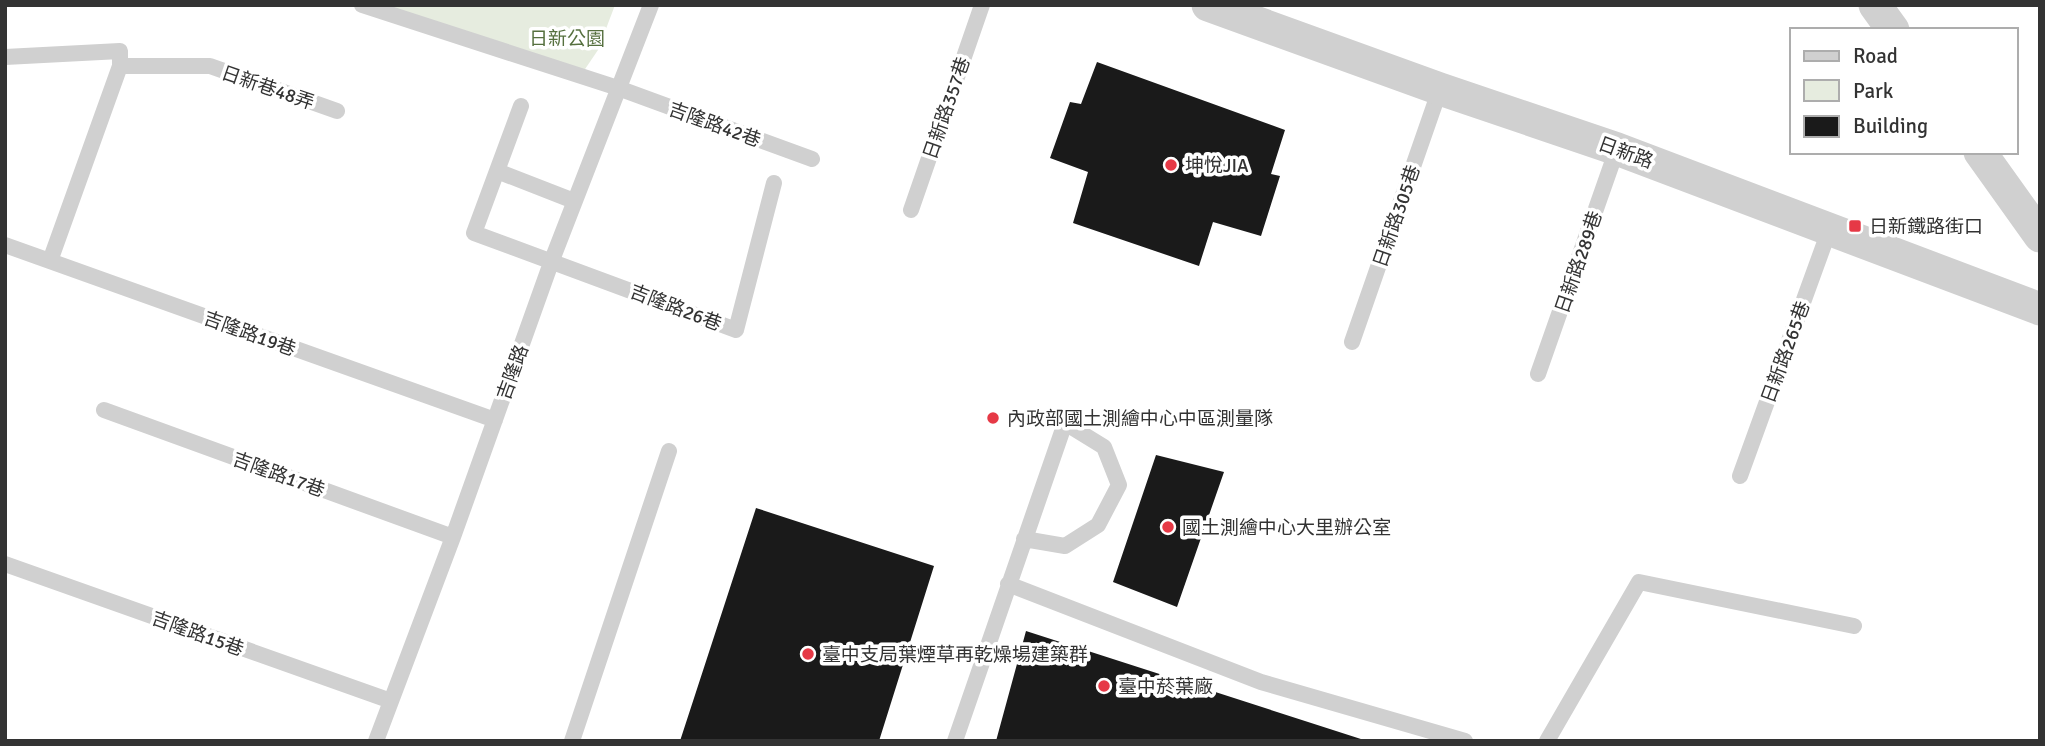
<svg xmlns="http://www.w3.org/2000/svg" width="2045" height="746" font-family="Signika,'Noto Sans TC',sans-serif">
	<rect width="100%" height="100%" fill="#fff"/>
	<path fill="#e6ecdf" d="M379,5H615L598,50L579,78Z"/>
	<path fill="#1a1a1a" d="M1097,62L1285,130L1271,174L1280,176L1261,236L1213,222L1199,266L1073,223L1088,172L1050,158L1070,102L1081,104Z
		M1156,455L1224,472L1177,607L1113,582Z
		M756,508L934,566L879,741H680Z
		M1026,631L1364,740V741H996Z"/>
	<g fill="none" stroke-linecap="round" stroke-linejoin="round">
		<path stroke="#d0d0d0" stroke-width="16" d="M362,5L618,88L812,159
			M5,57L120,51V66H210L337,111
			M521,106L474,233L736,330L774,183
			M497,171L574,201
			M911,210L982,5
			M5,245L495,420
			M50,261L120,66
			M1352,342L1440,89
			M1538,374L1617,149
			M104,410L453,537
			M1740,476L1830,228
			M5,564L391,701
			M1008,584L1261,682L1465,741
			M376,741L453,537L552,260L651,5
			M572,741L669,451
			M955,741C991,635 1028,529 1065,423L1104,447L1119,485L1098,525L1065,546L1024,539
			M1547,741L1639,582L1854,626"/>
		<path stroke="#d0d0d0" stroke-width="33" d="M1208,5L1440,89L1617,149L2040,309
			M1875,5L1893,30
			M1980,152L2040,236"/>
	</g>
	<g fill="#e63946" stroke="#fff" stroke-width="2.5">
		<circle cx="1171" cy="165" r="7"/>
		<rect x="1848" y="219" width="14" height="14" rx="3.5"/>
		<circle cx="993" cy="418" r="7"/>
		<circle cx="1168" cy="527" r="7"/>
		<circle cx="808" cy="654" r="7"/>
		<circle cx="1104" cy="686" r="7"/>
	</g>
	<g text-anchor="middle" stroke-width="7" stroke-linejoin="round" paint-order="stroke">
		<g font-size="19" fill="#56703f" stroke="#fff">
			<text x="567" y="45">日新公園</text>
		</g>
		<g font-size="19" fill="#333" stroke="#fff">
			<text transform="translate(268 87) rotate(19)" y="7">日新巷48弄</text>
			<text transform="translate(946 108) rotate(-71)" y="7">日新路357巷</text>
			<text transform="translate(715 124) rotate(20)" y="7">吉隆路42巷</text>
			<text transform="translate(1626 152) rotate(20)" y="7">日新路</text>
			<text transform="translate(1396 216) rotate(-71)" y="7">日新路305巷</text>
			<text transform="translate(1578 262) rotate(-71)" y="7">日新路289巷</text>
			<text transform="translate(676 307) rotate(21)" y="7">吉隆路26巷</text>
			<text transform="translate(250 333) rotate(20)" y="7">吉隆路19巷</text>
			<text transform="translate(1785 352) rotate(-70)" y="7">日新路265巷</text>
			<text transform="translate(512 372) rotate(-70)" y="7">吉隆路</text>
			<text transform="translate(279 474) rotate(20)" y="7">吉隆路17巷</text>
			<text transform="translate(198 633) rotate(20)" y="7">吉隆路15巷</text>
		</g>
		<g font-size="19" fill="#333" stroke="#fff" text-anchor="start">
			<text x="1185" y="172">坤悅JIA</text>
			<text x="1869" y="233">日新鐵路街口</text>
			<text x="1007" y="425">內政部國土測繪中心中區測量隊</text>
			<text x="1182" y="534">國土測繪中心大里辦公室</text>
			<text x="822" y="661">臺中支局葉煙草再乾燥場建築群</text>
			<text x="1118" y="693">臺中菸葉廠</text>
		</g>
	</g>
	<rect width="2045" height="746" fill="none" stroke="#333333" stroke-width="14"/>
	<rect x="1790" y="28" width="228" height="126" fill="#ffffff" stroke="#adadad" stroke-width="2"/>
	<rect x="1804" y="51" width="35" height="10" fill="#d0d0d0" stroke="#adadad" stroke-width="2"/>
	<text x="1853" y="63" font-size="21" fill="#333333">Road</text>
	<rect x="1804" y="80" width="35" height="21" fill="#e6ecdf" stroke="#adadad" stroke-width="2"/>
	<text x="1853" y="98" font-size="21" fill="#333333">Park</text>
	<rect x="1804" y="116" width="35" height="21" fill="#1a1a1a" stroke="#adadad" stroke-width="2"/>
	<text x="1853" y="133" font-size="21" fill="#333333">Building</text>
</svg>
